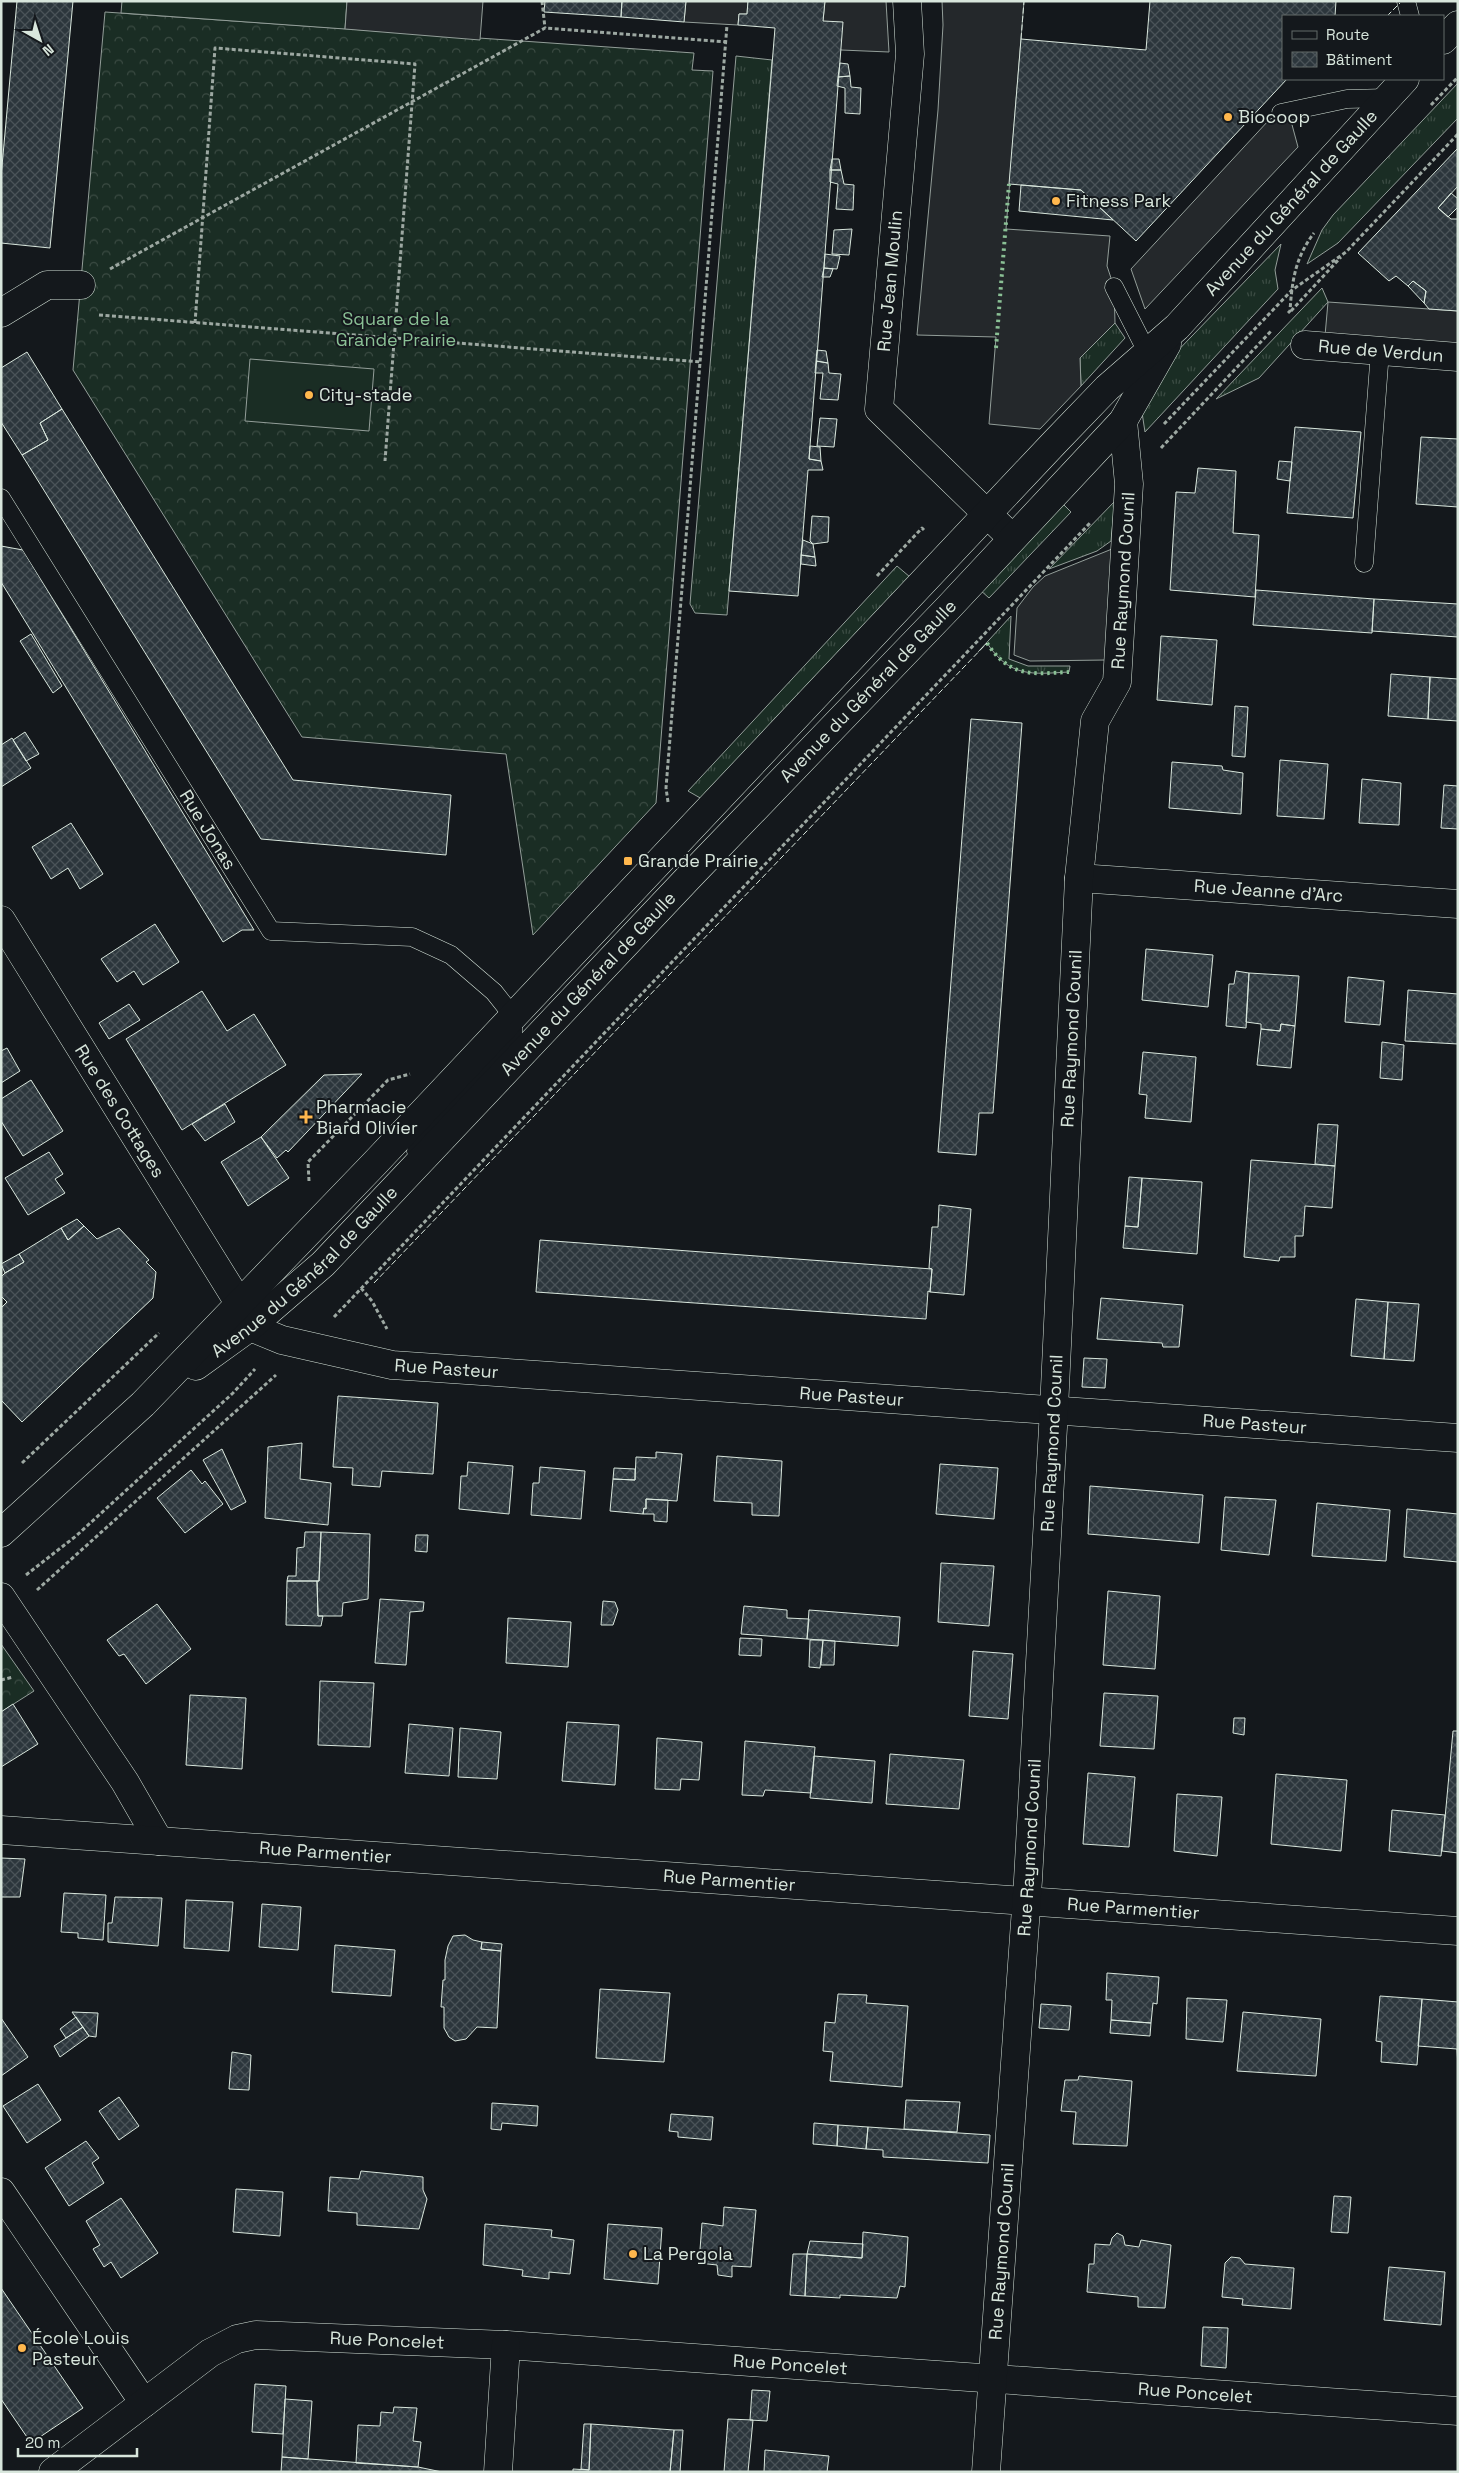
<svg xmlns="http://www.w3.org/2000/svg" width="1459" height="2473" font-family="'Space Grotesk',sans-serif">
	<defs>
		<pattern id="grass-tufts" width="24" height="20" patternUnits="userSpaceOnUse" patternTransform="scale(1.25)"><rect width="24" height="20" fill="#1a2d24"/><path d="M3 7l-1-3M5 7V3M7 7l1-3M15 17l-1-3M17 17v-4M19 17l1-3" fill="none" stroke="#3b4b43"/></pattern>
		<pattern id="forest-crowns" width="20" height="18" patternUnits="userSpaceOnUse" patternTransform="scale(1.25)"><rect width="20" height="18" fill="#1a2d24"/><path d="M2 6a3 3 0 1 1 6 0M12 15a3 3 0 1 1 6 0" fill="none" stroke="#3b4b43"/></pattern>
		<pattern id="building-cross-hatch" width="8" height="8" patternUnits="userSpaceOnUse" patternTransform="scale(1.25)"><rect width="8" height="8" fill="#2c363c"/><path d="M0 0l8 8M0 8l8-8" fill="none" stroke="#4a5358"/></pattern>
	</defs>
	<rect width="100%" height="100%" fill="#14181c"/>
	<path fill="url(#grass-tufts)" stroke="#939e99" d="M736,56L772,60L727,615L695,613L690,604Z
		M1458,83V118L1338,243L1307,264L1322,230L1333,215Z
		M1281,244L1275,270L1278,289L1145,432L1141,406L1162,367Z
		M1322,288L1328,302L1259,378L1216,399Z
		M1115,323L1125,338L1081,386L1080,358L1074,325L1094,344Z
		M1115,501L1111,541L1097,551L1049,569Z
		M1062,503L1071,512L989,598L979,589Z
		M897,566L910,577L702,799L688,791Z
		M1011,616L1009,659L1028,666H1070L1069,672C1032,674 1010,678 987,643L978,652Z"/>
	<path fill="url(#forest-crowns)" stroke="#939e99" d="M105,12L694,53L692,70L713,71L656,803L533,935L506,754L302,737L73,370Z
		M1,1644L34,1691L1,1712Z"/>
	<path fill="#1a2d24" stroke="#939e99" d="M122,1H347L345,29L121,13Z
		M250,359L374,369L369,431L245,421Z"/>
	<path fill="#24282b" stroke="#939e99" d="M347,1H483L480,40L345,29Z
		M686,1H748L747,14H739L738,25L684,22Z
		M825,1H886L889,52L841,50L823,21Z
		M942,1H1024L1006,229L1110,236L1107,266L1114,287L1115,323L1080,358L1081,386L1040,429L989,424L996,337L917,335L938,110L943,25Z
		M1281,113L1291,121L1298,147L1145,309L1131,269L1269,120Z
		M1328,302L1458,311V357L1324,347Z
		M1112,549L1106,660L1030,661L1014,655L1017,608L1033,587L1045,576Z"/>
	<path fill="url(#building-cross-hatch)" stroke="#d8e6dc" d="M17,1H73L50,248L1,243V177Z
		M545,1H622L621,17L544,12Z
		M622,1H686L684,22L621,17Z
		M748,1H825L823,21L843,22L809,459L821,461L823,470H808L798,596L729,591L775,28L738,25L739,14H747Z
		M1150,1H1336L1335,16H1283V79H1287L1136,241L1081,190L1009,184L1021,39L1146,50Z
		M840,63L848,64L850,76L838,77Z
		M850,76L851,87L861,88L860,114L845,113V88L837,86L838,77Z
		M1458,148V186L1438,208L1451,219H1458V311L1429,309L1424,303L1426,291L1413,281L1408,286L1396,276L1389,281L1358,253Z
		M832,159H839L841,170H830Z
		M830,170H841L844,184L854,185L853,210L836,209L838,184L830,182Z
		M1021,185L1081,190L1113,220L1019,211Z
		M1451,193L1458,199V207L1448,217L1438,208Z
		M852,229L849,255L832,254L834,230Z
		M825,254L840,256L837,269L824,268Z
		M824,268L833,269L830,277H822Z
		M1413,281L1426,291L1424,303L1408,286Z
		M817,350L826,351L828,363L816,361Z
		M27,352L62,409L40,423L48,440L22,455L1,422V368Z
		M816,361L828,363L829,373L841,374L838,400L820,399L823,373H815Z
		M62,409L293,780L451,795L446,855L261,839L22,455L48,440L40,423Z
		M820,418L837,419L834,447L817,446Z
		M1295,427L1361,432L1353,518L1287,513Z
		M1421,437L1458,439V507L1416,504Z
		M810,446L820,447L821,461L809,459Z
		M1279,461L1292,462L1290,481L1277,479Z
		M1198,468L1236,471L1233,533L1259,535L1255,597L1170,590L1176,492L1195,493Z
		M812,516L829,517L828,542L813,544L810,541Z
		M803,540L813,544L815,557L801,555Z
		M1,546L23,550L254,930H242L223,942L1,582Z
		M801,555L815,557L816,566L801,564Z
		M1256,590L1374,599L1372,633L1253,625Z
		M1374,599L1458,604V637L1372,631Z
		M31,634L62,686L53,693L20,641Z
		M1161,636L1217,640L1212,705L1157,700Z
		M1391,674L1430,677L1428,719L1388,716Z
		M1430,677L1458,679V721L1428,719Z
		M1235,706L1248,707L1245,757L1232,756Z
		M971,719L1022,723L993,1113H979L976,1155L938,1152Z
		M25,732L39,754L26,761L13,740Z
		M12,738L31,768L1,787V745Z
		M1280,760L1328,764L1324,819L1277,816Z
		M1172,762L1222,766L1223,770L1243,773L1241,814L1169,808Z
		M1362,779L1401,783L1399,825L1359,823Z
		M1444,785L1458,786V829L1441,828Z
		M71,823L103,874L80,889L68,868L51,879L32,847Z
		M155,924L179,962L143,985L134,971L117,982L101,959Z
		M1146,949L1213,955L1208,1007L1142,1000Z
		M1236,971L1249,973L1246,1028L1226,1026L1229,984H1234Z
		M1249,973L1299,976L1295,1026L1281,1024L1280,1031L1261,1029V1024L1246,1022Z
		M1348,977L1384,981L1380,1025L1345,1022Z
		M1408,990L1458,994V1044L1405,1041Z
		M202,991L227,1031L254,1014L286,1065L182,1130L126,1039Z
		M129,1004L140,1020L109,1039L99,1023Z
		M1281,1024L1295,1026L1291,1068L1257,1065L1261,1029L1280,1031Z
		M1382,1042L1404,1045L1402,1080L1380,1078Z
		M7,1048L20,1071L1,1083V1051Z
		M1143,1052L1196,1057L1191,1122L1145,1118L1147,1095L1139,1094Z
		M362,1074L288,1152L286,1150L277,1158L261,1137L324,1075Z
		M31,1080L63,1131L23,1156L1,1121V1099Z
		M225,1104L235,1122L205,1141L192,1124Z
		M1318,1124L1338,1125L1335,1166L1315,1164Z
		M261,1137L289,1178L248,1206L221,1162Z
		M49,1152L63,1174L55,1179L65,1193L28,1215L5,1178Z
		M1251,1160L1335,1166L1332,1208L1305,1206L1303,1236H1295V1257H1280L1279,1261L1244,1257Z
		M1129,1177L1142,1178L1138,1227L1125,1226Z
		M1142,1178L1202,1182L1197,1254L1123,1248L1125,1226L1138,1227Z
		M939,1205L971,1209L964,1295L930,1292L932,1269L929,1268L932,1227H938Z
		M77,1219L84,1226L68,1240L61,1228Z
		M84,1226L97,1239L119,1228L149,1260L146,1262L156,1272L153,1298L22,1422L1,1400V1308L7,1302L1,1296V1277L5,1273L24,1262L19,1254L61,1228L68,1240Z
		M540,1240L932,1269L930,1292L928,1291L926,1319L536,1292Z
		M19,1254L24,1262L5,1273L1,1264Z
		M1101,1298L1183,1305L1179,1347H1163L1162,1343L1097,1339Z
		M1356,1299L1388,1302L1384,1359L1351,1356Z
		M1388,1302L1419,1304L1414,1361L1384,1359Z
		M1084,1358L1107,1359L1105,1388L1082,1387Z
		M338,1396L438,1403L433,1474L382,1471L380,1487L352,1485L353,1468L333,1467Z
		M302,1443L300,1479L331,1483L328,1525L265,1518L268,1447Z
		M222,1449L246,1502L231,1510L203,1460Z
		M656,1452L682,1454L677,1501L646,1499V1509L644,1508L643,1514L610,1511L613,1479L635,1480L636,1457L656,1458Z
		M717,1456L782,1461L779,1516L752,1515V1503L714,1501Z
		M468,1462L513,1466L509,1514L459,1509L461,1476H467Z
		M940,1464L998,1468L994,1519L936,1514Z
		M540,1467L585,1471L581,1519L531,1515L533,1483H539Z
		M614,1468L635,1469V1480L613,1479Z
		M191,1470L202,1484L205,1481L223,1504L185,1533L157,1498Z
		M1090,1486L1203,1495L1199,1543L1088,1534Z
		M1225,1497L1276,1500L1269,1555L1221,1550Z
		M646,1499L668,1500L667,1522L654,1521V1514H643L644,1508L646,1509Z
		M1317,1503L1390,1510L1386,1561L1312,1556Z
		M1407,1509L1458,1514V1562L1404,1557Z
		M305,1532H321L319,1581H287L288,1576H296L297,1548L304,1547Z
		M321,1532L370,1534L368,1599L343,1603L342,1616H318L317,1581H319Z
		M416,1535H428L427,1552L415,1551Z
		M941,1563L994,1566L989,1626L938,1622Z
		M287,1581H317L318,1616H323L321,1626L286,1625Z
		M1108,1591L1160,1596L1155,1669L1103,1665Z
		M380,1599L424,1602L423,1611L410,1612L406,1665L375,1663Z
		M603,1601L615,1602L618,1610L613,1625H601Z
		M157,1604L191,1649L146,1684L124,1654L119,1656L107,1640Z
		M744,1606L787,1610V1618L809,1619L807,1639L741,1634Z
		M809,1610L900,1617L898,1646L807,1639Z
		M508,1618L571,1622L568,1667L506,1663Z
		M740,1638L762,1639L761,1656L739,1655Z
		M810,1640H823L820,1668L809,1667Z
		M823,1640L835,1641L834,1665H821Z
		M973,1651L1013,1654L1008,1719L969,1716Z
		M320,1681L374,1683L370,1747L318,1745Z
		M1104,1693L1158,1696L1154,1749L1100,1746Z
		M190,1695L246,1698L242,1769L186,1765Z
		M13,1704L38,1744L1,1767V1712Z
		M1234,1718H1245L1244,1735L1233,1733Z
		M567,1722L619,1725L615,1785L562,1781Z
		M409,1724L453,1728L449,1776L405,1773Z
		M460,1728L501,1732L497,1779L458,1777Z
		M1453,1731H1458V1853L1442,1851Z
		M657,1738L702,1742L699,1780L681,1779L680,1790L655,1789Z
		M745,1741L815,1747L811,1793L765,1790L763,1796L742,1795Z
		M890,1754L964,1760L959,1809L886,1804Z
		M814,1756L875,1761L872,1803L810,1798Z
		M1088,1773L1135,1777L1129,1847L1083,1844Z
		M1276,1774L1347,1780L1341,1851L1271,1844Z
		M1177,1794L1222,1797L1217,1856L1174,1851Z
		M1392,1810L1445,1815L1441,1856L1389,1851Z
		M1,1858L25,1859L20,1897H1Z
		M64,1893L106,1895L103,1940L78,1938V1933L61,1932Z
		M115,1897L162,1898L158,1946L108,1942V1923H112Z
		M186,1900L233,1902L229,1951L184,1948Z
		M262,1904L301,1907L298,1950L259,1947Z
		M465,1935L473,1940L482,1942L481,1949L501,1951L497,2028L477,2027L466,2039L455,2041L449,2037L444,2028V2007H441L443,1980H445V1960L448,1946L453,1936Z
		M482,1942L502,1944L501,1951L481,1949Z
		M335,1945L395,1950L391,1996L332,1992Z
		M1107,1973L1159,1977L1157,2004L1153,2003L1151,2023L1111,2020L1112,2000H1106Z
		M600,1989L670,1993L664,2062L596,2058Z
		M838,1994L867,1995L866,2003L908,2006L902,2087L830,2081L833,2052L823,2051L825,2022L835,2023Z
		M1380,1996L1422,1999L1417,2065L1381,2062L1382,2042L1376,2041Z
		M1187,1998L1227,2000L1223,2042L1186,2039Z
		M1422,1999L1458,2002V2068L1457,2049L1418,2046Z
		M1041,2004L1071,2006L1069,2030L1039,2028Z
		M72,2012L98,2013L96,2037L89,2036Z
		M1243,2012L1321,2019L1316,2076L1237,2071Z
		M76,2017L83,2027L66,2038L60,2029Z
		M1,2018L28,2057L1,2076Z
		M1111,2020L1151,2023L1150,2036L1110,2033Z
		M83,2027L89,2036L60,2057L54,2046Z
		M232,2052L251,2055L249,2090L229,2089Z
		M1079,2076L1132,2081L1127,2146L1073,2144L1076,2112L1061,2111L1065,2080H1078Z
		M38,2084L61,2120L27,2143L3,2106Z
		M119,2097L139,2126L119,2140L99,2111Z
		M906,2100L960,2102L957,2132L904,2129Z
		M492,2103L538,2106L537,2126L502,2123L501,2130L491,2129Z
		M671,2114L713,2117L711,2140L678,2137V2132L669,2131Z
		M814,2123L838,2125L837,2146L813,2144Z
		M838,2125L868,2127L866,2149L837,2146Z
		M868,2127L990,2135L988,2163L883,2157V2150L866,2149Z
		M86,2141L99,2158L92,2163L104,2183L69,2206L45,2168Z
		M361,2171L423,2177V2190L427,2199L419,2229L357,2225V2213L328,2211L330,2177L359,2179Z
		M236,2189L283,2192L280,2236L233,2232Z
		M1334,2196L1351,2197L1348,2233L1331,2232Z
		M121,2198L158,2253L121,2278L111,2262L104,2267L93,2249L100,2245L86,2221Z
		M724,2207L756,2210L751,2267L732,2266V2277L718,2275L717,2265L699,2263L702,2223L723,2226Z
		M485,2224L552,2230L551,2237L574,2240L570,2274L549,2272V2279L522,2276L523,2270L483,2265Z
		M608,2224L662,2228L658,2284L604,2279Z
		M863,2232L908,2237L905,2287L900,2286L897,2298L840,2295V2298L805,2296L807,2254L862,2258Z
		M1117,2233L1123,2236L1125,2245L1139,2247L1141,2240L1171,2245L1165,2308L1138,2307V2297L1087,2292L1089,2264H1094L1095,2244L1110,2245L1112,2238Z
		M810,2241L863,2244L862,2258L807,2254Z
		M793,2254H807L805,2296L790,2295Z
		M1231,2257L1240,2258L1245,2264L1294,2268L1291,2309L1242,2305L1243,2299L1222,2297L1225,2263Z
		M1389,2267L1445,2272L1441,2325L1384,2320Z
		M1,2288L83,2408L31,2443L1,2399Z
		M1203,2327L1228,2328L1226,2368L1201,2366Z
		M255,2384L286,2386L283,2434L252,2432Z
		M752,2390L770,2391L767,2421L750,2420Z
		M285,2399L312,2401L308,2459L282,2457Z
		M394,2407L417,2408L413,2441L421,2442L418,2467L356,2463L358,2425L380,2426L381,2412L393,2413Z
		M728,2419L753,2420L748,2472H724Z
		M584,2424H591L589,2470L581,2469Z
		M591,2424L674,2430L670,2472H573V2469L589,2470Z
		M674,2430H683L680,2472H670Z
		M765,2450L829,2456L827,2472H764Z
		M282,2457L418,2467L442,2472H281Z"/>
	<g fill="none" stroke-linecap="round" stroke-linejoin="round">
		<g stroke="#d8e6dc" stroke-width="19">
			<g id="lane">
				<path d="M1406,1L1410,16"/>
				<path d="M1281,113L1347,99L1387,98"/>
				<path d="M1114,287L1147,352"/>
				<path id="s1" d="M1,498L271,931L412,937L451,955L494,992L513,1016V1040L436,1122L416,1151"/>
				<path d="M1364,563L1380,351"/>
			</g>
		</g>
		<g stroke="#d8e6dc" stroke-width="29">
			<g id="street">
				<path d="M907,1L910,54L879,409L1012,538"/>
				<path d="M1,313L47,285H81"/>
				<path id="s2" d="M1305,345L1458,357"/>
				<path id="s3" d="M1079,878L1458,904"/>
				<path id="s4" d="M1,920L239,1303"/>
				<path id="s5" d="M250,1327L282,1340L392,1365L1458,1438"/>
				<path d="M1,1597L125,1782L159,1841"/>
				<path id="s6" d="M1,1830L1458,1931"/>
				<path d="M1,2192L144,2403"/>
				<path id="s7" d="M53,2472L210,2353L237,2339L256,2335L506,2345L1458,2411"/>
				<path d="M498,2472L506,2345"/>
				<path id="s8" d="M986,2472L1028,1880L1054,1409L1079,878L1095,721L1117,682L1129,484L1123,421"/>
			</g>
		</g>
		<g stroke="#d8e6dc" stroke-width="29">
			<g id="primary">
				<path d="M1443,40L1458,25"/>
				<path id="s9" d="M196,1366L250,1327L323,1264L690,876L949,607L1123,421L1167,344"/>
				<path id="s10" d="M1,1533L143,1404L375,1163L1055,442L1107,388L1177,327L1405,79"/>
			</g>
		</g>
		<path stroke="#9da8a2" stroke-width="3" stroke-dasharray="4 2.5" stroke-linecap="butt" d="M542,1L545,28
			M1431,105L1458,77
			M110,269L545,28L727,42
			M1291,311L1341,257
			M1288,313L1290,311C1292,281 1295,258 1314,233
			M99,315L701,362
			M195,323L215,48L415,64L385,461
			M1164,424L1292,290L1346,252L1458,134
			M1161,448L1272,330
			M877,576L922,528L924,530
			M668,802L666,788L727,25
			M309,1181L308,1162L388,1080L410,1074
			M361,1288L372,1301L387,1329
			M334,1317L1090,523
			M22,1463L159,1333
			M26,1575L76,1536L233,1393L255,1369
			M37,1590L276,1375
			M1,1680L13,1677"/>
		<use href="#lane" stroke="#14181c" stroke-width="18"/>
		<use href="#street" stroke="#14181c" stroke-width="28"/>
		<use href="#primary" stroke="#14181c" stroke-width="28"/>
		<path stroke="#8ac095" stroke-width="4" stroke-dasharray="2.5 4" stroke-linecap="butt" d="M996,348L1009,184
			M987,643C1010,678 1032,674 1069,672"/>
		<path stroke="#d8e6dc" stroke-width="1" stroke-dasharray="6 2.5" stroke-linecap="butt" d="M1387,16L1400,3
			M1021,39L1024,1
			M374,1283L987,643"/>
	</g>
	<g fill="#ffb74d" stroke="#14181c" stroke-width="2">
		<circle cx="1228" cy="117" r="5"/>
		<circle cx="1056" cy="201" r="5"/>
		<circle cx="309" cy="395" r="5"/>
		<rect x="623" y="856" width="10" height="10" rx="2.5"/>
		<path d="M303.5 1109.5h5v5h5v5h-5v5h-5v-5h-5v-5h5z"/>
		<circle cx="633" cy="2254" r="5"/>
		<circle cx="22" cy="2348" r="5"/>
	</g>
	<g text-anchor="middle" stroke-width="4" stroke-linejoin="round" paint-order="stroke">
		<g font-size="18" fill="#d8e6dc" stroke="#14181c" text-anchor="start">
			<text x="1238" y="123">Biocoop</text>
			<text x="1066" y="207">Fitness Park</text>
			<text x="319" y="401">City-stade</text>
			<text x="638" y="867">Grande Prairie</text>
			<text x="316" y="1113">Pharmacie<tspan x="316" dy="21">Biard Olivier</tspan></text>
			<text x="643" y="2260">La Pergola</text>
			<text x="32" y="2344">École Louis<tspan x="32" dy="21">Pasteur</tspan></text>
		</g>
		<g font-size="18" fill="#d8e6dc" stroke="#14181c">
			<text dy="6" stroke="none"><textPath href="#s10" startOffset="1854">Avenue du Général de Gaulle</textPath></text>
			<text transform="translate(890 281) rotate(-85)" y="6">Rue Jean Moulin</text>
			<text dy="6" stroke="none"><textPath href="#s2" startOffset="76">Rue de Verdun</textPath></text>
			<text dy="6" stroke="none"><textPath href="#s8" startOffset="1901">Rue Raymond Counil</textPath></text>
			<text dy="6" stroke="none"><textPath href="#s9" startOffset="954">Avenue du Général de Gaulle</textPath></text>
			<text dy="6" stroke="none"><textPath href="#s1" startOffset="391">Rue Jonas</textPath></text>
			<text dy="6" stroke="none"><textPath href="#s3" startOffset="190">Rue Jeanne d'Arc</textPath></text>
			<text dy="6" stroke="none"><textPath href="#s9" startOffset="549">Avenue du Général de Gaulle</textPath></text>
			<text dy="6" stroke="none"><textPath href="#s8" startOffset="1436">Rue Raymond Counil</textPath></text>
			<text dy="6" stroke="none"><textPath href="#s4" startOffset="225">Rue des Cottages</textPath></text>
			<text dy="6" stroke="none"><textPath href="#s9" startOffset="144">Avenue du Général de Gaulle</textPath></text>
			<text dy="6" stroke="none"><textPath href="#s5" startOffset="202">Rue Pasteur</textPath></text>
			<text dy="6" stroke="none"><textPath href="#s5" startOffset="608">Rue Pasteur</textPath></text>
			<text dy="6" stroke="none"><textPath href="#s5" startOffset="1012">Rue Pasteur</textPath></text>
			<text dy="6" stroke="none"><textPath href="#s8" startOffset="1031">Rue Raymond Counil</textPath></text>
			<text dy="6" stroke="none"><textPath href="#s8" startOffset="626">Rue Raymond Counil</textPath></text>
			<text dy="6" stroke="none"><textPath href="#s6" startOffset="325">Rue Parmentier</textPath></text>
			<text dy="6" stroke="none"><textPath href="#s6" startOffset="730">Rue Parmentier</textPath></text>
			<text dy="6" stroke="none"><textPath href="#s6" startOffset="1135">Rue Parmentier</textPath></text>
			<text dy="6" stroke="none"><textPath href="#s8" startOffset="221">Rue Raymond Counil</textPath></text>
			<text dy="6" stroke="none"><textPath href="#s7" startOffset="378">Rue Poncelet</textPath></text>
			<text dy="6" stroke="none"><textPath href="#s7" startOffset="782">Rue Poncelet</textPath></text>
			<text dy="6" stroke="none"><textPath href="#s7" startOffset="1188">Rue Poncelet</textPath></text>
		</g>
		<g font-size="18" fill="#8ac095" stroke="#14181c">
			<text x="396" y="325">Square de la<tspan x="396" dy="21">Grande Prairie</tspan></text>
		</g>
	</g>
	<rect width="1459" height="2473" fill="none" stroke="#d8e6dc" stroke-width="5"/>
	<rect x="1282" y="15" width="162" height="65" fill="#14181c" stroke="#626a69"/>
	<rect x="1292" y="31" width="25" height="8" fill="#14181c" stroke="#626a69"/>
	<text x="1326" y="40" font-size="15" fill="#d8e6dc">Route</text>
	<rect x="1292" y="52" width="25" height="15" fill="url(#building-cross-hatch)" stroke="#626a69"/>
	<text x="1326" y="65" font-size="15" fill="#d8e6dc">Bâtiment</text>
	<g transform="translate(40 40) rotate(141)" stroke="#14181c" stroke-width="4" paint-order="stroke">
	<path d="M0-4L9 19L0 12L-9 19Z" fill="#d8e6dc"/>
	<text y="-8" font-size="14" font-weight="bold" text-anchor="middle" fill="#d8e6dc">N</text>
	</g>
	<path d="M18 2448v8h119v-8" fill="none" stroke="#d8e6dc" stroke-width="2.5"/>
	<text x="25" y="2448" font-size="15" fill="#d8e6dc" stroke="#14181c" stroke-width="4" paint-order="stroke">20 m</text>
</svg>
